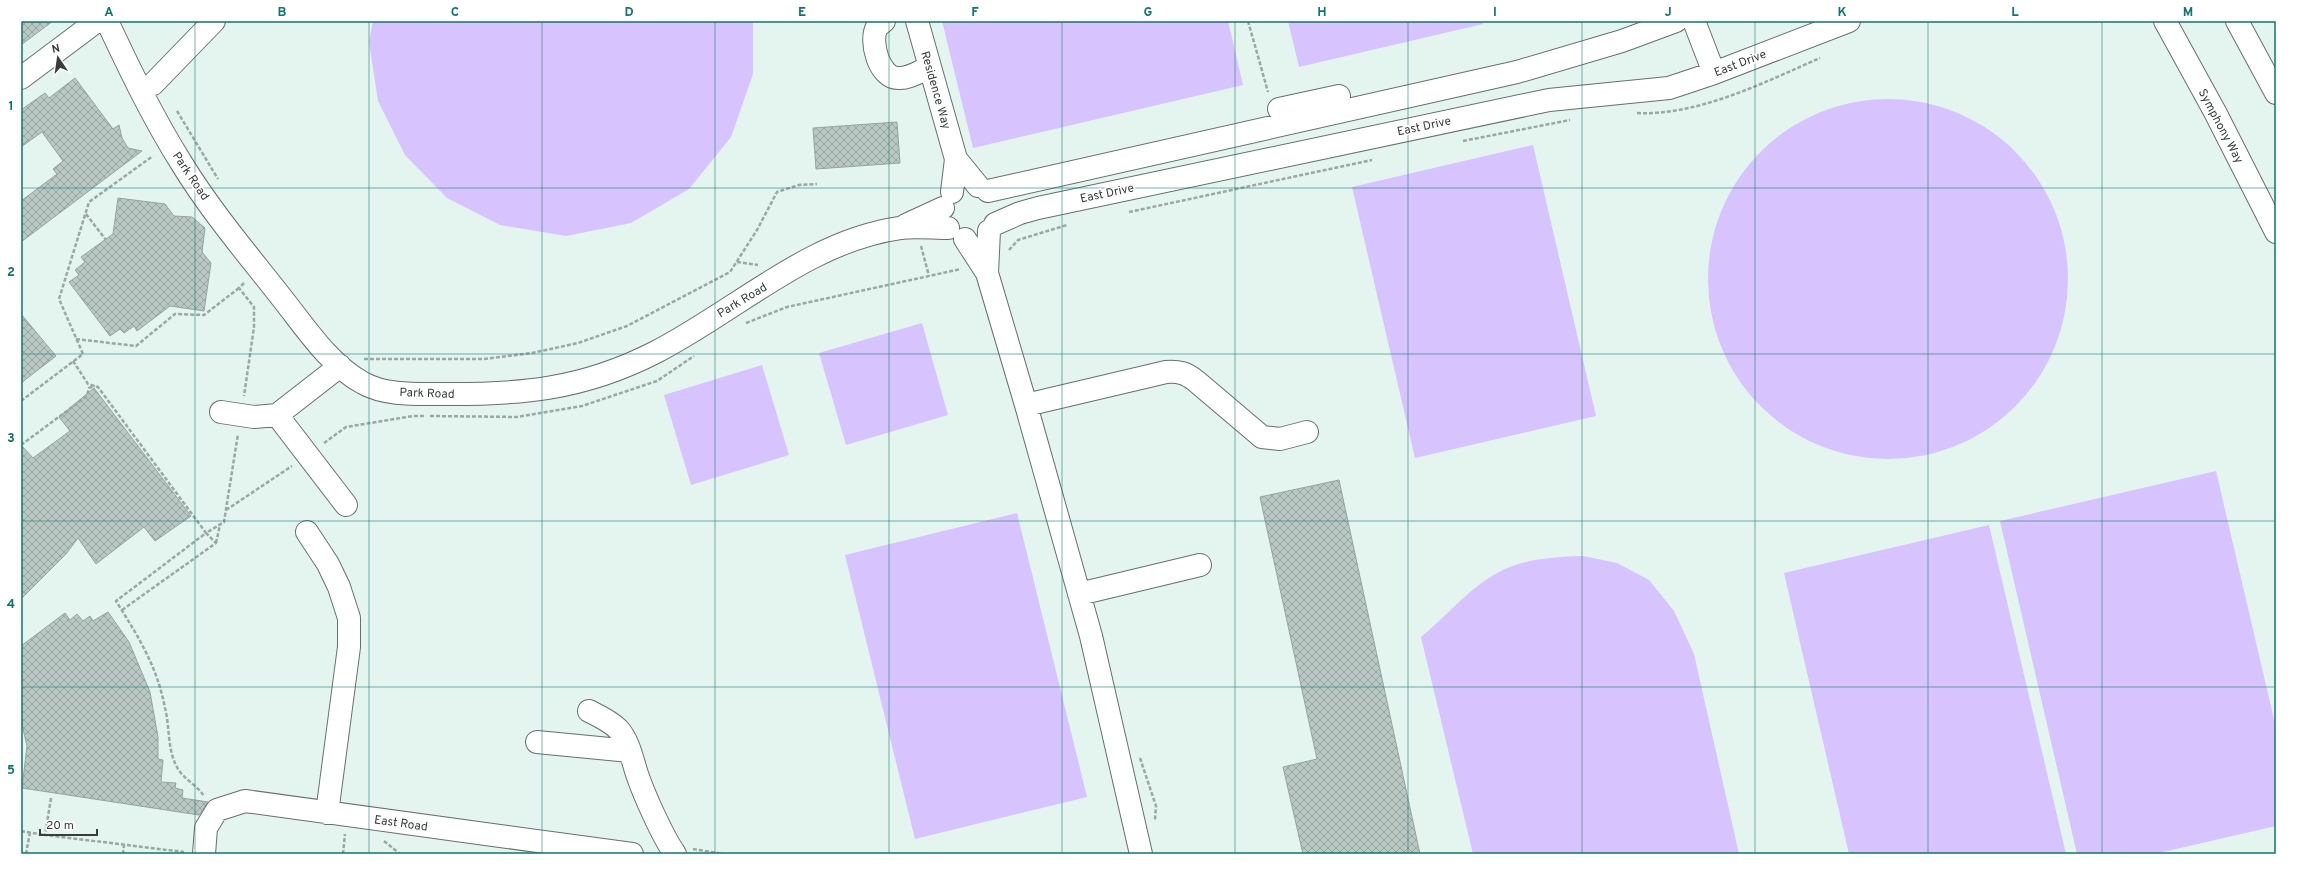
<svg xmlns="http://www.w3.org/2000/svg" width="2297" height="875" font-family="Overpass,sans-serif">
	<defs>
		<pattern id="building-cross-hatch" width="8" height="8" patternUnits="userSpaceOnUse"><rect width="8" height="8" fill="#b9c8c3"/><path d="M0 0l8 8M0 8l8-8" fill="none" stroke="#97a4a0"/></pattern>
	</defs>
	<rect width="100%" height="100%" fill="#e4f4ef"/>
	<path fill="#d7c3fd" d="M373,21H753V74L731,137L689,189L631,223L566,236L500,225L447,198L405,155L378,101L369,42Z
		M942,21H1228L1243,85L973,148Z
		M1288,21H1482L1483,24L1299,67Z
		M1708 279a180 180 0 1 1 360 0a180 180 0 1 1-360 0Z
		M1533,145L1596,416L1415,458L1352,187Z
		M922,323L948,415L846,445L819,353Z
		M762,365L789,455L691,485L664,395Z
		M2216,471L2276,728V826L2154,854H2077L2000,521Z
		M1017,513L1087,797L915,839L845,555Z
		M1989,525L2066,854H1849L1784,573Z
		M1583,556L1617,563L1649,580L1674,611L1694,654L1739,854H1473L1421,637C1444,618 1464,594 1489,578C1516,559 1551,557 1583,556Z"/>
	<path fill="url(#building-cross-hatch)" stroke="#96a4a0" d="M21,21H53L21,45Z
		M75,78L113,129L119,125L122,138L128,148L142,151L21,242V201L57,174L53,169L63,161L42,132L21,147V110L45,93L49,98Z
		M897,122L900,163L816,169L813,128Z
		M118,198L165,204L174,216L192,217L205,228L202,252L211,263L204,311L170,306L137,331L134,326L124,333L120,329L110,336L69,282L79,275L75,270L85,262L81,257L113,234Z
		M21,314L56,356L21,383Z
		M94,388L191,516L155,541L144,527L96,564L78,538L66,554L21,599V445L33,458L70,431L59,417Z
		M1339,480L1420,854H1303L1283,767L1317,759L1260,497Z
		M108,612L129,642L150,692L158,737V759L163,760L161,782L176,783L175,788L183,790L182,798L208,802L199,815L22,788L27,746L21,720V646L65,613L70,620L77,614L83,621L90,616L93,621Z"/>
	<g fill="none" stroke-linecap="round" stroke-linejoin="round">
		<g stroke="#64716d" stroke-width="24">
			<path id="minor" d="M107,21C130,70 153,118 182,164C212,213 250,257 285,302C307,330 331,366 363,383C384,395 414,394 437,394C519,395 582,390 656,352C736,311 808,241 900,228C915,226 932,228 948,228
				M884,21C882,23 879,25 877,27C869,41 879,78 898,78C909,79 920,71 930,67
				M917,21L956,159L952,192
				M1694,21L1714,73
				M21,78L97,21
				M153,84L214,21
				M1279,109L1339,96
				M956,159L978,186
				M988,191L1517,72L1622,41L1676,21
				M995,224L1020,213L1038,208L1549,100L1669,88L1714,73L1849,21
				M906,225L943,208
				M965,239L987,273L1026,405L1091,636L1141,854
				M987,273L989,231
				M1026,405L1166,372C1179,371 1186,373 1196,381L1262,437L1280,439L1307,432
				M221,412L254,417L277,415L340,366
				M277,415L346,505
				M307,532L328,564L339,587L349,618V647L327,813
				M1079,594L1200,565
				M589,711C599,716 610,721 618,729C629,741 632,759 637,774C644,795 663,837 675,854
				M537,742L630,751
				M204,854L206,828L217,810L245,801L632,854"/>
		</g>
		<g stroke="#64716d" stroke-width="24">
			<path id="major" d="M2165,21L2215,112L2276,232
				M2237,21L2276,93"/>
		</g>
		<path stroke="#9ba7a3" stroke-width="2.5" stroke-dasharray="4 2" stroke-linecap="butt" d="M1248,21L1268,92
			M177,111L218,179
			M1637,113C1698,116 1765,82 1820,58
			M1463,141L1570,120
			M1129,212L1372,160
			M86,214L106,240
			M921,246L929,276
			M1009,250L1018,240L1067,225
			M737,262L758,265
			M244,283L239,288L254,307V327L244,396
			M746,323L787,307L961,269
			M76,339L136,346L175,314L204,315L239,288
			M364,359H484L532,353L578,343L627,326L730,272L757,230L777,192L799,185L817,184
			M73,361L88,384L98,387L206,533L116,601C138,636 157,666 165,708C170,727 167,749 177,767C182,778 197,785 204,796
			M21,401L83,354L59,299L89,202L153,156
			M430,416L517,417L582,406L657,381L694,356
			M324,443L346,427L413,416H425
			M21,445L87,396L89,388L95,386
			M226,510L292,466
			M216,543L220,525
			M122,610L216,543L206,533L224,522L238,434
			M1140,758L1156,806L1155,820
			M51,798L45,835L184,852
			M21,831L45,835
			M384,841L400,854
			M693,849L724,854
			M26,854L30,832
			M123,854L124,845
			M343,854L345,834"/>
		<use href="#minor" stroke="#fff" stroke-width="22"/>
		<use href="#major" stroke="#fff" stroke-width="22"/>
	</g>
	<path fill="none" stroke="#0f766e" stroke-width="1" stroke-opacity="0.55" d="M195,21V854M369,21V854M542,21V854M715,21V854M889,21V854M1062,21V854M1235,21V854M1408,21V854M1582,21V854M1755,21V854M1928,21V854M2102,21V854M21,188H2276M21,354H2276M21,521H2276M21,687H2276"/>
	<g text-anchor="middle" stroke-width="3.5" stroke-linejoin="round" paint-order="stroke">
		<g font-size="12" fill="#373d3b" stroke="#fff">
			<text transform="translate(1740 63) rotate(-21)" y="4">East Drive</text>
			<text transform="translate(936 90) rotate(74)" y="4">Residence Way</text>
			<text transform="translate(1424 126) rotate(-12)" y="4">East Drive</text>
			<text transform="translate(2221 126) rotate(62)" y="4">Symphony Way</text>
			<text transform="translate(191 176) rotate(56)" y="4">Park Road</text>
			<text transform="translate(1107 193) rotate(-12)" y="4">East Drive</text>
			<text transform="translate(742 300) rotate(-31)" y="4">Park Road</text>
			<text transform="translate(427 393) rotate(2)" y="4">Park Road</text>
			<text transform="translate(401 823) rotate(8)" y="4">East Road</text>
		</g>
	</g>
	<rect width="2297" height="875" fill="none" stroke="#ffffff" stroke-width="44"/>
	<g transform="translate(58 58) rotate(347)" stroke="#ffffff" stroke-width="3" paint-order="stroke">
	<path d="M0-3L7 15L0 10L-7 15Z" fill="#373d3b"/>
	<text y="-6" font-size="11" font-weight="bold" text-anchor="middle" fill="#373d3b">N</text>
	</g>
	<path d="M40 829v6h57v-6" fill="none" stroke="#373d3b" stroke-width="2"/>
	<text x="46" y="829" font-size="12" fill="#373d3b" stroke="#ffffff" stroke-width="3" paint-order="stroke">20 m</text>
	<rect x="22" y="22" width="2253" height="831" fill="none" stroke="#0f766e" stroke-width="1.5"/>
	<g font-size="13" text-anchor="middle" font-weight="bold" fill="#0f766e">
		<text x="109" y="16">A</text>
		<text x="282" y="16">B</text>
		<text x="455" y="16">C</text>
		<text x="629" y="16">D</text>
		<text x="802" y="16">E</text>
		<text x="975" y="16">F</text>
		<text x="1148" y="16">G</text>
		<text x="1322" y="16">H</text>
		<text x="1495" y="16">I</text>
		<text x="1668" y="16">J</text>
		<text x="1842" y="16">K</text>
		<text x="2015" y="16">L</text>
		<text x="2188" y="16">M</text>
		<text x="11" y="110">1</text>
		<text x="11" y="276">2</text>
		<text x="11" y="442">3</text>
		<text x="11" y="608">4</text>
		<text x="11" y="774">5</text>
	</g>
</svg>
